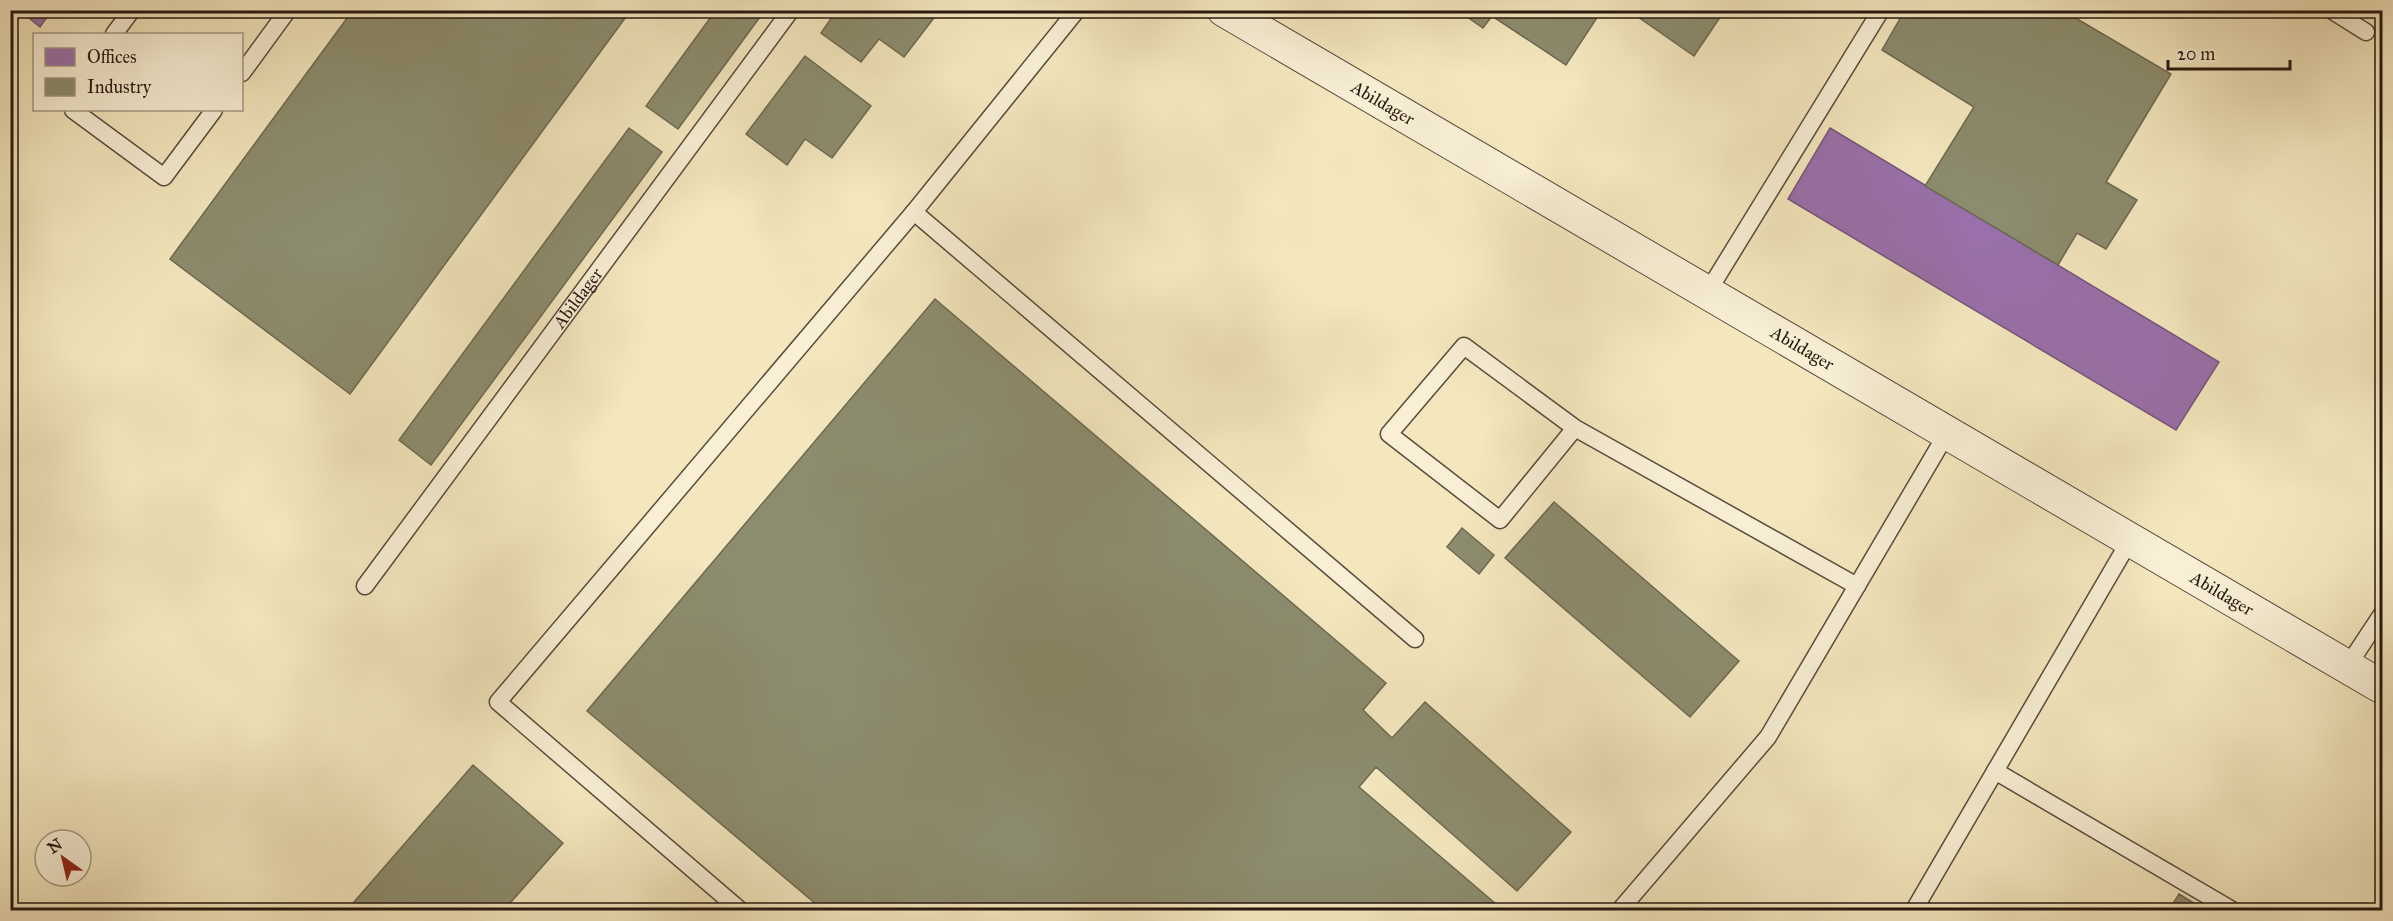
<svg xmlns="http://www.w3.org/2000/svg" width="2393" height="921" font-family="'IM FELL Great Primer',serif">
	<rect width="100%" height="100%" fill="#f4e7be"/>
	<filter id="stains"><feTurbulence type="fractalNoise" baseFrequency=".00333" numOctaves="4"/><feColorMatrix values="0 0 0 0 .2 0 0 0 0 .09 0 0 0 0 .02 0 0 0 .5 -.17"/></filter>
	<radialGradient id="worn" r=".72"><stop offset=".6" stop-color="#630" stop-opacity="0"/><stop offset="1" stop-color="#630" stop-opacity=".3"/></radialGradient>
	<path fill="#9970ab" stroke="#76557c" stroke-width="1.5" d="M19,10H52L40,27Z
		M1830,128L2219,362L2176,430L1788,199Z"/>
	<path fill="#8c8c6e" stroke="#6d6952" stroke-width="1.5" d="M353,10H631L350,394L170,259Z
		M716,10H765L678,129L646,106Z
		M837,10H940L904,57L879,39L861,62L821,33Z
		M1457,10H1602L1566,65L1492,16L1483,28Z
		M1628,10H1725L1694,56Z
		M1905,10H2062L2171,74L2106,182L2137,200L2106,249L2077,233L2058,265L1925,186L1974,107L1882,50Z
		M805,56L871,106L832,158L805,139L787,165L746,134Z
		M629,128L662,152L431,465L399,440Z
		M935,299L1386,683L1363,710L1392,738L1425,702L1571,832L1517,891L1376,767L1359,787L1503,910H823L587,711Z
		M1554,502L1739,661L1690,717L1505,558Z
		M1462,528L1494,555L1479,574L1447,547Z
		M473,765L563,843L504,910H347Z
		M2179,894L2205,910H2169Z"/>
	<g fill="none" stroke-linecap="round" stroke-linejoin="round">
		<g stroke="#5a4b3c" stroke-width="19">
			<g id="service">
				<path d="M1077,10L914,212L1415,639"/>
				<path d="M2331,10L2366,32"/>
				<path d="M114,34L132,10"/>
				<path d="M242,73L288,10"/>
				<path d="M73,110L164,177L214,110"/>
				<path d="M1707,293L1881,10"/>
				<path d="M1575,428L1500,520L1389,434L1464,346L1575,428L1857,586"/>
				<path id="s1" d="M365,586L791,10"/>
				<path d="M2347,667L2382,614"/>
				<path d="M1995,771L2232,910"/>
				<path d="M740,910L498,702L914,212"/>
				<path d="M1620,910L1768,737L1947,433"/>
				<path d="M1914,910L2130,540"/>
			</g>
		</g>
		<g stroke="#5a4b3c" stroke-width="35">
			<g id="minor">
				<path id="s2" d="M1224,10L2382,687"/>
			</g>
		</g>
		<use href="#service" stroke="#f8efd5" stroke-width="16"/>
		<use href="#minor" stroke="#f8efd5" stroke-width="33"/>
	</g>
	<g text-anchor="middle" stroke-width="6" stroke-linejoin="round" paint-order="stroke">
		<g font-size="18" fill="#261710" stroke="#f8efd5">
			<text dy="6" stroke="none"><textPath href="#s2" startOffset="184">Abildager</textPath></text>
			<text dy="6" stroke="none"><textPath href="#s1" startOffset="358">Abildager</textPath></text>
			<text dy="6" stroke="none"><textPath href="#s2" startOffset="670">Abildager</textPath></text>
			<text dy="6" stroke="none"><textPath href="#s2" startOffset="1156">Abildager</textPath></text>
		</g>
	</g>
	<rect width="2393" height="921" fill="none" stroke="#f4e7be" stroke-width="36"/>
	<rect x="12" y="12" width="2369" height="897" fill="none" stroke="#261710" stroke-width="3"/>
	<rect x="18" y="18" width="2357" height="885" fill="none" stroke="#261710" stroke-width="1.5"/>
	<rect x="33" y="33" width="210" height="78" fill="#f8efd5" stroke="#a49986" stroke-width="1.5"/>
	<rect x="45" y="48" width="30" height="18" fill="#9970ab" stroke="#a49986" stroke-width="1.5"/>
	<text x="87" y="63" font-size="18" fill="#261710">Offices</text>
	<rect x="45" y="78" width="30" height="18" fill="#8c8c6e" stroke="#a49986" stroke-width="1.5"/>
	<text x="87" y="93" font-size="18" fill="#261710">Industry</text>
	<g transform="translate(63 858) rotate(326)"><circle r="28" fill="#f8efd5" stroke="#a49986" stroke-width="1.5"/>
	<path d="M0-4.5L10 22L0 15L-10 22Z" fill="#8f2418"/>
	<text y="-9" font-size="16" font-weight="bold" text-anchor="middle" fill="#261710">N</text>
	</g>
	<path d="M2168 60v9h122v-9" fill="none" stroke="#261710" stroke-width="3"/>
	<text x="2177" y="60" font-size="18" fill="#261710" stroke="#f8efd5" stroke-width="4.5" paint-order="stroke">20 m</text>
	<rect width="100%" height="100%" filter="url(#stains)"/>
	<rect width="100%" height="100%" fill="url(#worn)"/>
</svg>
